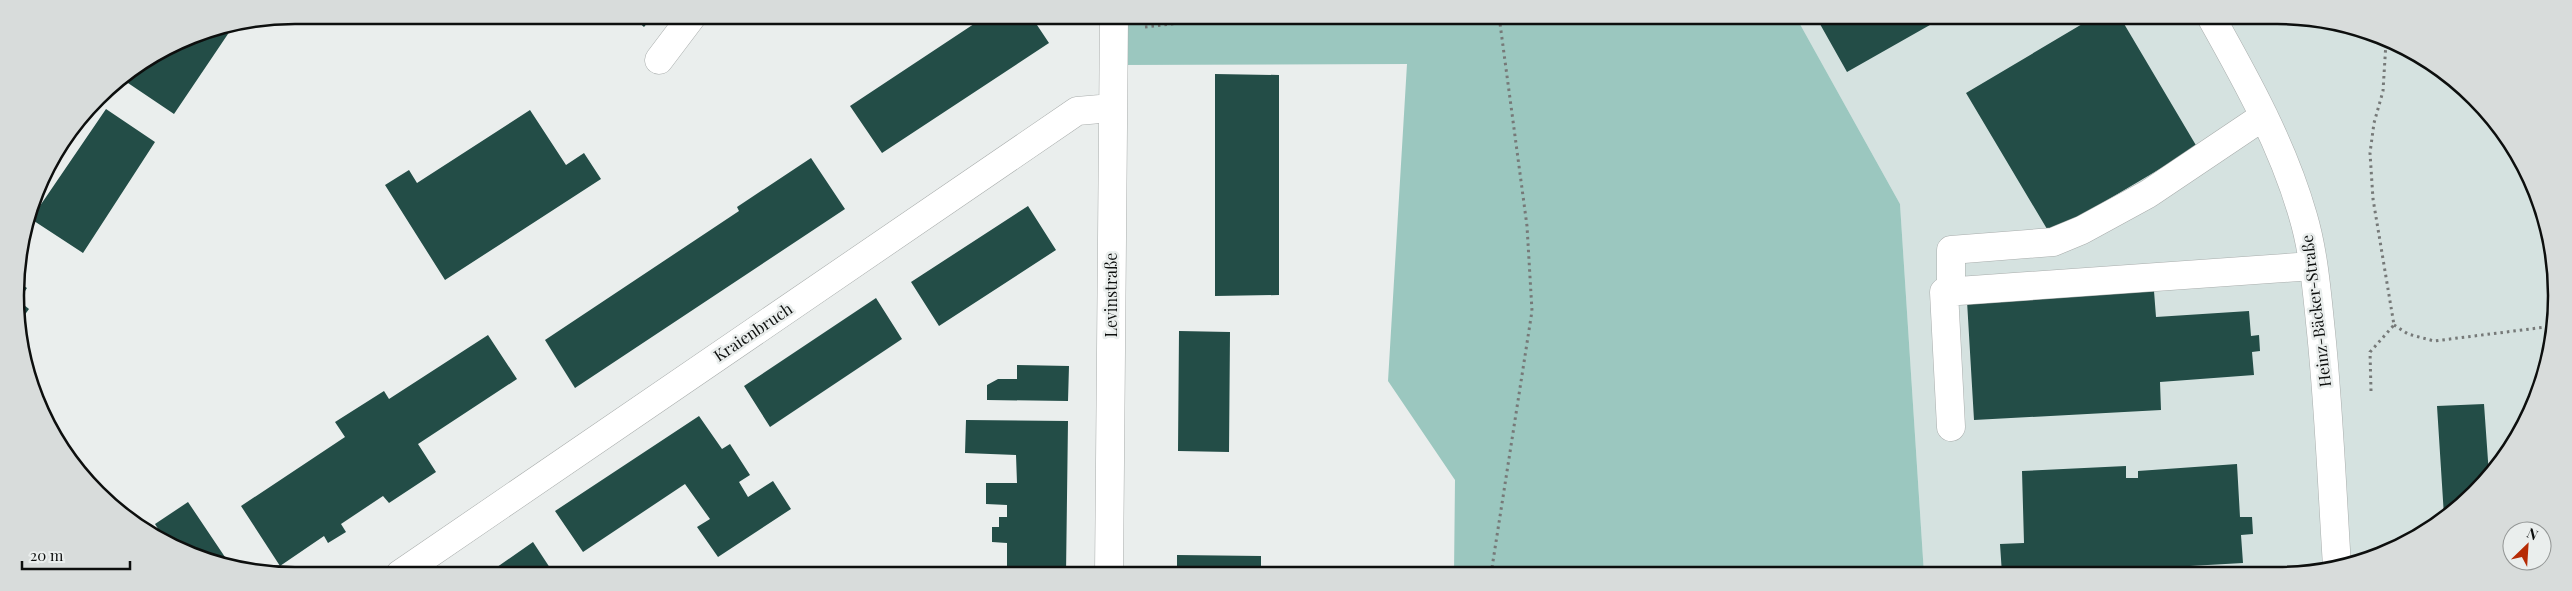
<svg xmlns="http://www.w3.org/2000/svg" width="2572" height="591" font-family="'Playfair Display',serif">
	<rect width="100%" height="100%" fill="#eaeeed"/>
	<path fill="#d5e2e0" d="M1796,17H2205L2246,90L2327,309L2221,17H2313L2417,53L2499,125L2548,223L2555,332L2528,420L2475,494L2400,547L2313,574H1924L1900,204Z"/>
	<path fill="#9bc7bf" d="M1118,16L1796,17L1900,204L1924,574H1454L1455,480L1388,381L1407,64L1118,65Z"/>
	<path fill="#234d47" d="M630,15H654L644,27Z
		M986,16H1031L1049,43L882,153L850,106Z
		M1816,17H1944L1847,72Z
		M2094,17H2120L2197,147L2050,234L1966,93Z
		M232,28L174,114L125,81L131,72L188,36Z
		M1215,74L1279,75V295L1215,296Z
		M106,109L155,142L83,253L31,219Z
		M530,110L566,165L584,153L601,179L445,280L385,185L409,170L417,183Z
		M811,158L845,209L575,388L545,340L739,211L737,207Z
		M1028,206L1056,250L939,326L911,282Z
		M16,281L27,288L19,300Z
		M2154,291L2156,317L2249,311L2251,336L2259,335L2260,351L2252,352L2254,375L2160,382L2161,410L1974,420L1967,301Z
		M876,298L902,339L770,427L744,386Z
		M19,301L29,309L21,320L20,308Z
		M1179,331L1230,332L1229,452L1178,451Z
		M488,335L517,379L418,444L436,472L389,503L383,496L341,524L346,532L328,543L324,536L280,566L241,506L345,437L335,422L384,391L389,399Z
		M1017,365L1069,366L1068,401L987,400V385L998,379H1017Z
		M2484,404L2489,475L2475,494L2444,516L2437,406Z
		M699,416L722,449L730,444L750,475L739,482L748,497L773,481L791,509L718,557L697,527L710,519L685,484L583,552L555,511Z
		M966,420L1068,421L1066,574L1007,572V543L992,542V527H999V517H1007V505L986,504V483H1017L1016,455L965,453Z
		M2237,464L2240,517H2252L2253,534L2241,535L2243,563L2137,569V574H2002L2000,544L2024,543L2022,471L2126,466V478H2138V471Z
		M188,502L229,563L153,536L160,532L155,524Z
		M533,542L554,574H487L500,565Z
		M1177,555L1261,556V574H1177Z"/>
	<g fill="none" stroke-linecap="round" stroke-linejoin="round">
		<g stroke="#a9adac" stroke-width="29">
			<path id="minor" d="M2211,17C2247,81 2283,146 2303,216C2314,253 2317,294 2321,332C2329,410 2332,488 2337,566
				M659,60L693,15
				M1951,291V250L2053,242L2082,230L2148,194L2264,116
				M1951,427L1944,292L2313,266
				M400,574L1077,111L1112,108
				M1109,574L1114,16"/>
		</g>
		<path stroke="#767978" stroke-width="3" stroke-dasharray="2.5 4" stroke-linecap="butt" d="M1145,27L1244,16
			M2394,325L2408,334L2434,341L2554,326
			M2371,391L2370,352L2394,325L2373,199L2370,153L2374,123L2383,91L2386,42
			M1491,574L1532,311L1527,226L1499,16"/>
		<use href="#minor" stroke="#fff" stroke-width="28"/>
	</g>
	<g text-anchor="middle" stroke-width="5" stroke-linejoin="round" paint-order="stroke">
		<g font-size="16" fill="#0d0f0e" stroke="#eaeeed">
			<text transform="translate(1111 295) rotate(-90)" y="6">Levinstraße</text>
			<text transform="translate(2316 311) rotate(-97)" y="6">Heinz-Bäcker-Straße</text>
			<text transform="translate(753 332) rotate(-34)" y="6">Kraienbruch</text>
		</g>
	</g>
	<path d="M0 0H2572V591H0ZM295 24H2277A271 271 0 0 1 2548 295V296A271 271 0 0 1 2277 567H295A271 271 0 0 1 24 296V295A271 271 0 0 1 295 24Z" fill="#d8dcdb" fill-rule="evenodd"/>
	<path fill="none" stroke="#0d0f0e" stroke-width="2.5" d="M295 24H2277A271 271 0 0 1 2548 295V296A271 271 0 0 1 2277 567H295A271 271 0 0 1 24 296V295A271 271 0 0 1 295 24Z"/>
	<g transform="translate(2527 546) rotate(25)"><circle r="24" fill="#eaeeed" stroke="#929594"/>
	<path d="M0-4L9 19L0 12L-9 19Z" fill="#b62b05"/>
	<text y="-8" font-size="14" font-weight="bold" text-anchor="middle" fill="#0d0f0e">N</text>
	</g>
	<path d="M22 561v8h108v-8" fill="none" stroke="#0d0f0e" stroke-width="2.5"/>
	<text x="30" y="561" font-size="15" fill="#0d0f0e" stroke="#eaeeed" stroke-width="4" paint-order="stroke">20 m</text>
</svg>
